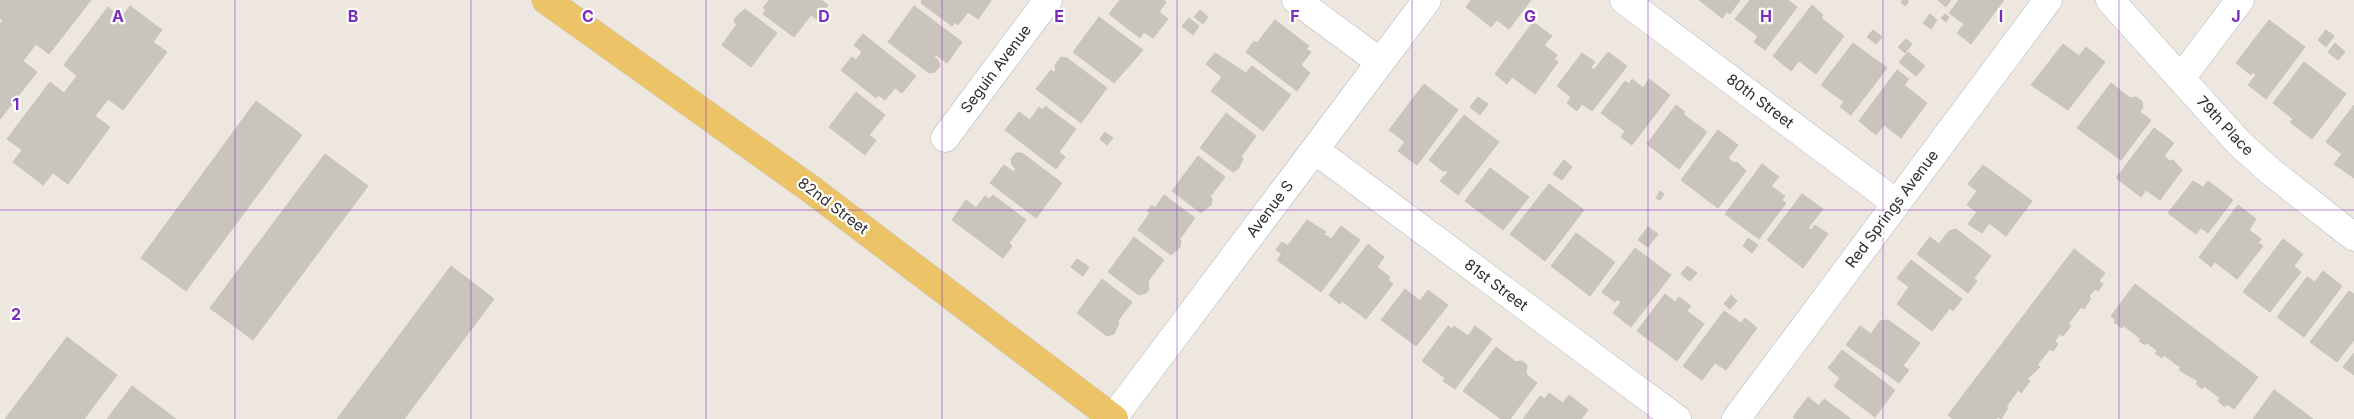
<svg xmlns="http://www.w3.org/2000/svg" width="2354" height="419" font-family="Inter,sans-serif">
	<rect width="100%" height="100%" fill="#ede7e0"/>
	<path fill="#c9c5be" stroke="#c9c2b9" d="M0,0H91L49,54L36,44L23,61L37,72L0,119V24L3,20L0,18Z
		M769,0H821L828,5L818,20L811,15L794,37L763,14L766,10L763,8Z
		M922,0H990L991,1L978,19L968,12L958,25L955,22L952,26L921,3Z
		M1120,0H1163L1166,2L1159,12L1168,19L1153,38L1144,32L1140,38L1109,14Z
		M1471,0H1531L1509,29L1497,20L1491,27L1466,7Z
		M1699,0H1740L1730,14L1727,12L1722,18Z
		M1750,0H1788L1797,7L1765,50L1754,42L1758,36L1735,19Z
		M1903,0L1909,1L1905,6L1901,2Z
		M1938,0H1951L1946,7Z
		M1959,0H2004L1971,44L1957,33L1964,24L1949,13Z
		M1812,5L1823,15L1821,18L1844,36L1816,74L1799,61L1791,71L1773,56Z
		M130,6L162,30L153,42L167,52L123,110L108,99L95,116L110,127L68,184L53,173L43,185L13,162L22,150L7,139L50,82L64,93L77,76L64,65L108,7L121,18Z
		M914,6L962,42L947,63L936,55L934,57L938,60L940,66L935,72L929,73L888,42Z
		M745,9L777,33L751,67L722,45L737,24L734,22L736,17Z
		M1200,10L1208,17L1203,24L1194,17Z
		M1930,14L1937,20L1931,29L1923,23Z
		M1945,14L1949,17L1946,22L1941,18Z
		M1099,17L1143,50L1114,83L1073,52Z
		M1189,18L1199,26L1193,35L1182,26Z
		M1275,20L1309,46L1306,49L1311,52L1301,65L1310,73L1297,91L1246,52L1254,41L1257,43Z
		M2269,20L2305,47L2266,99L2248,85L2256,75L2253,72L2251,75L2236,63Z
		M1533,22L1552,36L1544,45L1557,55L1554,59L1558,62L1535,94L1512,77L1507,84L1495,74Z
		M1873,30L1882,37L1876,44L1867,37Z
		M2326,30L2334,36L2326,47L2318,40Z
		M863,34L916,76L902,93L895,88L885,100L878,95L876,98L841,70L852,57L856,60L862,52L854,45Z
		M1906,39L1912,44L1905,53L1898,47Z
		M1853,43L1887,68L1851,115L1840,107L1844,102L1821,85Z
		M2335,43L2345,52L2338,60L2328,52Z
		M2063,44L2079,56L2086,47L2105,62L2068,110L2031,85Z
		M1608,52L1627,66L1592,111L1582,104L1577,111L1567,103L1571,97L1557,86L1582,53L1595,62L1591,67L1594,70Z
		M1908,52L1925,66L1916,76L1899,62Z
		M1215,53L1246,73L1252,66L1291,95L1263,131L1211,91L1222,77L1206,64Z
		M1061,57L1067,58L1107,88L1081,123L1036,89L1051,70L1053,72L1056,71L1055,65Z
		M2304,62L2346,94L2312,139L2290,122L2293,119L2273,103Z
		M1897,70L1909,79L1904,85L1927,103L1901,138L1884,125L1876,135L1859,121Z
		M1632,79L1643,88L1649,79L1670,95L1632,145L1621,137L1625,131L1601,113L1625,81L1629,84Z
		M2111,83L2130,98L2136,97L2142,101L2143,108L2140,112L2151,120L2121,160L2077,128Z
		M1424,84L1458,110L1417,165L1398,151L1405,142L1389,130Z
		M856,92L885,115L869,135L876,140L865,155L829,127Z
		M1478,97L1488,104L1480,115L1470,107Z
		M256,101L302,135L186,291L141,258Z
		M1676,105L1685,112L1683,114L1707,132L1679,169L1647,144Z
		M2354,105V178L2334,164L2342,154L2326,142Z
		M1045,106L1076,129L1059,152L1065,157L1056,169L1005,130L1019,112L1030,120L1039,107L1043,110Z
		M1226,113L1256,136L1241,157L1243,159L1238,169L1233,172L1200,148Z
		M1464,115L1499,142L1458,195L1440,181L1448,172L1445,170L1444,172L1429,160Z
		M2154,128L2174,143L2164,156L2170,161L2173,160L2182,170L2160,200L2146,190L2141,197L2116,178Z
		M1718,130L1738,145L1728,158L1734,163L1737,162L1746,171L1718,208L1681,180Z
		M1105,132L1113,138L1107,145L1100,139Z
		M1016,153H1022L1062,183L1036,218L990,183L1004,165L1014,172L1016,169L1012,165L1011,159Z
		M325,154L368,186L253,340L210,308Z
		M1198,156L1225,177L1210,197L1212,199L1211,205L1201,213L1172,191Z
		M1564,160L1572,167L1562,180L1553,174Z
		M1762,164L1779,177L1771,186L1785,196L1782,200L1786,203L1759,239L1725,214Z
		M1983,165L2032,201L2006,236L1989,223L1982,233L1968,224L1977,212L1967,205L1977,191L1968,184Z
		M1490,168L1529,197L1503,230L1465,201Z
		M2193,181L2203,187L2208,181L2233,200L2208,233L2201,228L2196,234L2168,213Z
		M1549,184L1584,210L1545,261L1510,234Z
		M1660,191L1664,194L1660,200L1656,198Z
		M1802,194L1823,209L1808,228L1811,230L1815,225L1828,234L1803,268L1767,240Z
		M993,195L1026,220L1009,243L1012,246L1003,258L952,220L966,200L976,208L985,196L989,199Z
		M1164,195L1195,218L1179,240L1181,241L1180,247L1171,255L1138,230L1150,213L1147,211L1152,205L1155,208Z
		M2238,205L2256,219L2249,230L2261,239L2258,243L2263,246L2237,279L2215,262L2211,267L2199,257Z
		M1307,220L1326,232L1324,234L1331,239L1341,226L1360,240L1321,292L1277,260Z
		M1648,227L1658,234L1648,247L1638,240Z
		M1956,229L1991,256L1974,278L1977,281L1968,293L1917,254L1930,237L1939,244L1949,231Z
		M1576,233L1615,262L1590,296L1551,266Z
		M1134,237L1164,260L1148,281L1149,289L1146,293L1139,295L1108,272Z
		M1748,238L1758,245L1752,253L1743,246Z
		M2283,239L2303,254L2294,266L2301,272L2270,312L2243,292Z
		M1282,242L1288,246L1282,254L1276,250Z
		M1368,244L1384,257L1377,267L1390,277L1388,280L1393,284L1366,319L1342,301L1340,304L1329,295Z
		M1635,248L1671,275L1631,327L1613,313L1621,302L1617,299L1615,302L1602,292Z
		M2074,249L2105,273L2099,281L2103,284L2098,291L2095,289L2089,296L2091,298L2084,309L2081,307L2068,324L2071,326L2063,336L2060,334L2055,341L2058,344L2053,351L2050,349L2037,365L2040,367L2027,379L2030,381L2021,393L2018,390L2006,407L2008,408L2001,419L1998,417L1996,419H1953L1948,415Z
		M1077,259L1089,267L1083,276L1071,267Z
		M1911,260L1962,299L1953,311L1950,308L1932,331L1897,304L1909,287L1897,278Z
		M451,266L494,299L404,419H337Z
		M1687,266L1697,273L1690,281L1681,274Z
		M2323,271L2342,286L2304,337L2277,317L2307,277L2315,282Z
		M1102,279L1132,302L1117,322L1119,323L1114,334L1107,336L1077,313Z
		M2135,284L2258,377L2234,409L2227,404L2225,407L2218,401L2220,398L2204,386L2202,389L2196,384L2198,381L2179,370L2181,368L2164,355L2162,358L2155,353L2158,351L2147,343L2145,345L2139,341L2141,339L2123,325L2122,328L2114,322L2116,320L2111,316Z
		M1405,289L1420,301L1428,290L1448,305L1416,346L1381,320Z
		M2349,291L2354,294V340L2337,362L2310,342Z
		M1665,294L1675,302L1679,297L1691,306L1687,311L1704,324L1677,361L1637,331Z
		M1731,295L1737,301L1730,309L1724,304Z
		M1724,311L1741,323L1745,318L1757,328L1726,370L1715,363L1702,380L1683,366Z
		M1888,320L1920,343L1903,366L1909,370L1899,383L1846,345L1860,326L1871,334L1880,321Z
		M1448,326L1452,329L1454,326L1468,336L1475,326L1492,339L1455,389L1443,381L1445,378L1422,361Z
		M67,337L117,375L84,419H5Z
		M1496,347L1516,362L1522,361L1527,365L1526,374L1537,383L1510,419H1501L1463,391Z
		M1842,350L1895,390L1875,417L1834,386L1840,378L1828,368Z
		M2354,353V375L2343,367Z
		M132,386L176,419H107Z
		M2274,390L2313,419H2253Z
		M1549,393L1563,403L1569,395L1588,410L1581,419H1523L1540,396L1545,399Z
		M1808,397L1819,406L1824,399L1851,419H1796L1793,417Z"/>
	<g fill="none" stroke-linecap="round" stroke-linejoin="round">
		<g stroke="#b3b7bf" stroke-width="29">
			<path id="minor" d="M1296,0L1380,62
				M1624,0L1896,203
				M2110,0L2240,144L2270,171L2354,237
				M2181,78L2240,0
				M945,138L1048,0
				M1315,150L1677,419
				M1113,418L1427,0
				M1736,419L2048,0"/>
		</g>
		<g stroke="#c8c8c8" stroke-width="29">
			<path id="major" d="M546,0L812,190L1114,419"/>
		</g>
		<use href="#minor" stroke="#fff" stroke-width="28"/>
		<use href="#major" stroke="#ecc467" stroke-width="28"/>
	</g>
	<path fill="none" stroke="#7b2cbf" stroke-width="1" stroke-opacity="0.55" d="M235,0V419M471,0V419M706,0V419M942,0V419M1177,0V419M1412,0V419M1648,0V419M1883,0V419M2119,0V419M0,210H2354"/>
	<g text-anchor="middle" stroke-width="4.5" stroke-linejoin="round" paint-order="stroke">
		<g font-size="15" fill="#2d2d2d" stroke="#fff">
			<text transform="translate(996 69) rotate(-53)" y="5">Seguin Avenue</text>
			<text transform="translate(1760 101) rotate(37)" y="5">80th Street</text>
			<text transform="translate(2225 126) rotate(47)" y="5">79th Place</text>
			<text transform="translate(833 206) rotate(37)" y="5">82nd Street</text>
			<text transform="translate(1270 209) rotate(-53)" y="5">Avenue S</text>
			<text transform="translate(1892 209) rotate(-53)" y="5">Red Springs Avenue</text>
			<text transform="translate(1496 285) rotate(37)" y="5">81st Street</text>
		</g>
	</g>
	<g font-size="16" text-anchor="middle" font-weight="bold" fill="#7b2cbf" stroke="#fff" stroke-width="4.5" stroke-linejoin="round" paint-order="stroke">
		<text x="118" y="22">A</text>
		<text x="353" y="22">B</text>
		<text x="588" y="22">C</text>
		<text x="824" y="22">D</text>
		<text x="1059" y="22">E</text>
		<text x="1295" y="22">F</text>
		<text x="1530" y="22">G</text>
		<text x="1766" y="22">H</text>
		<text x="2001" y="22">I</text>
		<text x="2236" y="22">J</text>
		<text x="16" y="110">1</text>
		<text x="16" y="320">2</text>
	</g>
</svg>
